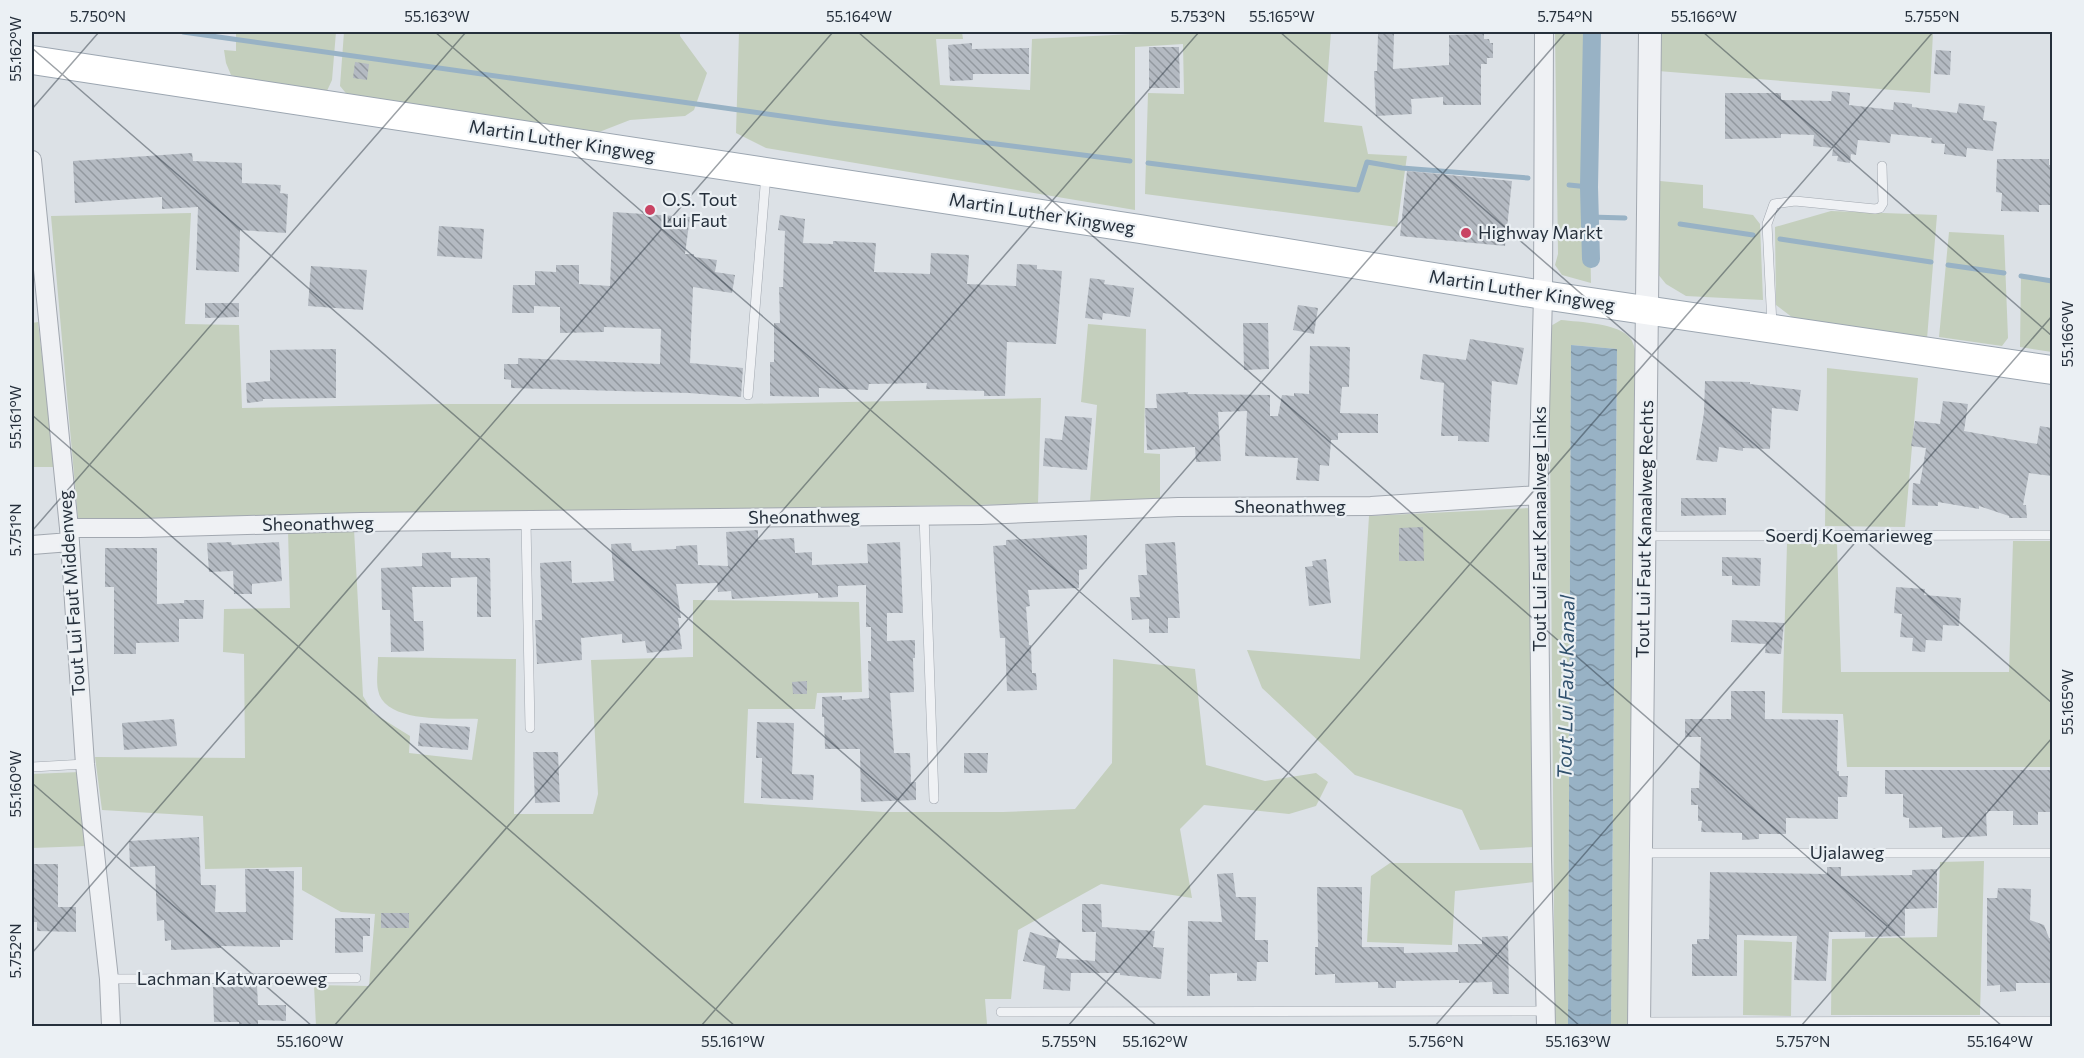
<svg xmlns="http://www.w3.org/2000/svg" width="2084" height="1058" font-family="Commissioner,sans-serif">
	<defs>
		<pattern id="water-waves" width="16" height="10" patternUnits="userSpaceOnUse" patternTransform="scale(1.5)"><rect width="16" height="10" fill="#98b2c5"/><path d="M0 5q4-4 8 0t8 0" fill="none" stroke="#7c91a1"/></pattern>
		<pattern id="building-back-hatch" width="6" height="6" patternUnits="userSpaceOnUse" patternTransform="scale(1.5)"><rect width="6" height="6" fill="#b4bac2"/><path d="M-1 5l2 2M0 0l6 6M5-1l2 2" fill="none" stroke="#92989f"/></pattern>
	</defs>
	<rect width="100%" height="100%" fill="#dce1e6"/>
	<path fill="#c4cfbd" d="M236,32H336L332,80L326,93L244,79L231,75L226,63L224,50L236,51Z
		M344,32H680V36L707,73L694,110L685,116L630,120L594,134L350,98L340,86Z
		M739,32H962L963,39H936L940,85L1030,90L1032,39L1175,32H1331L1324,122L1362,126L1368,154L1407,156L1397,227L1145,194L1148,93L1184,94L1183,44L1135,47V210L766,148L736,133Z
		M1555,32H1592L1589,187L1591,283L1562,275L1555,265L1558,254Z
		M1660,32H1933L1930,93L1658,71Z
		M1660,181L1703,185V208L1753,215L1760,224L1763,300L1686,296L1666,284L1657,273Z
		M1831,211L1937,215L1927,339L1801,324L1776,305L1775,227Z
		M191,213L185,324L239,325L242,408L438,404H745L1041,398L1038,504L78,519L51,216Z
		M1949,232L2004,235L2008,338L2002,346L1939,337Z
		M2021,276L2052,281V352L2020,347Z
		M1561,320C1579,322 1620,323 1631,339C1635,346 1636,355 1638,363L1630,1026H1611L1617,349L1571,345L1568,1026H1555L1549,327Z
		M38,322L55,467H32V323Z
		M1088,324L1146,329L1144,453L1160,454V499L1090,502L1097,405L1081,402Z
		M1827,368L1918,378L1905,527L1825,526Z
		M1531,508L1534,847L1480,850L1462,810L1355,775L1262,688L1247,650L1360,659L1369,516Z
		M354,529L363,696L373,713L410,736L409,753L472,760L478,719C452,718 384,724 378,690C376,680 378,667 378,657L516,659L514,814H593L598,794L591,660L693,657V600L859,602L862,692L817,693L815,709H748L744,803L883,812H1003L1075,809L1112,763L1113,659L1195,669L1206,765L1265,781L1316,773L1328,782L1316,806L1289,814L1204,805L1180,829L1192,898L1101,884L1018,930L1011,999H985L987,1024L1014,1026H316L314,985L369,986L375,914L341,912L302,890V867L205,869L203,816L102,810L95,757L245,758L244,654L223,652L224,609L290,608L288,530Z
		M2013,541H2052V767H1847L1843,714L1782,713L1787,544H1837L1841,672H2009Z
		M80,772L87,846L32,848V774Z
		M1984,861L1980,1015H1831L1832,939L1937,937L1940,862Z
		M1390,863H1533L1534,882L1455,891L1452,945L1367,942L1371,876Z
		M1744,940L1792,942L1791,1016L1743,1015Z"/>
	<path fill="url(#water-waves)" d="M1571,345L1617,349L1611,1026H1568Z"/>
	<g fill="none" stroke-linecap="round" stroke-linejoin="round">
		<path stroke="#98b2c5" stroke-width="5" d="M183,32L831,123L1130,161
			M1148,163L1358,190L1367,162L1402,168L1528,178
			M1569,185L1589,187
			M1590,217L1625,218
			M1680,224L1753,235
			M1780,239L1931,262
			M1948,265L2004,273
			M2021,276L2052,281"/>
		<path stroke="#98b2c5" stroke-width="18" d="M1591,259L1589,187L1592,32"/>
	</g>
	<path fill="url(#building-back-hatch)" d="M1378,34H1394L1393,69L1449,65V35L1484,34V39H1489L1490,43H1493V58H1487V64H1481V105H1443V97L1411,99L1412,114L1376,116L1374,71H1377Z
		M972,43V49L1029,48V74H973V80L950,81L948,45Z
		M1149,47H1179L1180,88H1149Z
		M1936,50L1951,51L1950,75L1934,74Z
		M355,62L369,64L367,80L353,78Z
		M1832,91L1850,93L1849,105L1893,110L1894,102L1912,104V107L1957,113L1959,103L1985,106L1983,120L1997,122L1993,151L1967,148L1966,157L1944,154L1945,144L1931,143L1932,138L1891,134L1890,143L1858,140L1856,155L1851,154L1850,163L1837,161L1838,156H1832L1833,148L1813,146L1814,135L1781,134V138L1725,139V93H1781V100L1831,101Z
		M192,153L193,161L242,163V183L281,185L280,193L288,194L286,233L240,230L239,272L196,270L198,207L162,209V197L75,203L73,161Z
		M1997,159H2049V165H2052V205H2039V212L2001,211L2002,193L1996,192Z
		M1407,171L1512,181L1505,246L1400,236Z
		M613,212L690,217L685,254H694V257L717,260L715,272L735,275L732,293L693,287L690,363L743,368L741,397L689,393L511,388V380L504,379V364H518V358L660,364L661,329L604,327V332L560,333V307L534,306V313H512L513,285H535V271L556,272V265H579V284L610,286Z
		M780,215L805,219L803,243L833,244V241L876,243L874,272L930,274L931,253L969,255L967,284L1016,286L1017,264L1037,265V269L1062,271L1056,344L1007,342L1005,396H984V391L926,389L927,383L869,384L868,390L819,388V397L770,396V362H774V323H780L779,287H783L785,231L778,230Z
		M439,226L484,229L482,259L437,256Z
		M311,266L367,270L363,310L308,306Z
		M1090,278L1105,280L1104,284L1134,288L1130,317L1103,313L1102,320L1085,318Z
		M205,303H239V317L205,318Z
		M1298,305L1318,308L1314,334L1293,330Z
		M1243,323H1268L1269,369L1244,370Z
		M1470,339L1524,348L1517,385L1492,381L1489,442L1458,441V436H1441L1444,383L1420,379L1423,354L1466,360Z
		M1310,346L1350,347L1349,387H1342L1340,413L1378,414V433H1338V440H1331L1329,466L1320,465L1319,481L1296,480L1298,458L1245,456L1247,411L1218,412L1221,461L1196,462L1195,447L1147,450L1145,408H1157L1156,394L1188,392V394L1270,395V416H1278L1282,395L1294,396V393L1309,394Z
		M336,349V398L263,399V401L247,403L246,383L270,381V350Z
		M1705,381L1750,382V384L1801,390L1798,411L1772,408L1770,449L1743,448V451L1719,447L1717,462L1696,460L1704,413Z
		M1943,401L1968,404L1964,431L2037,444L2040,426L2052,428V476L2029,473L2023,505H2026L2027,518H2009V516L1979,506V509L1938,502V506L1912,505L1913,483L1920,484L1926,448L1911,446L1915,421L1940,424Z
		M1065,416L1092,418L1087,470L1043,466L1045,438L1062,440Z
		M1681,498H1726V515L1681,516Z
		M1423,527L1424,561H1399V528Z
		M758,530V540L794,538L795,553L812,552V565L868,563L867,544L900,542L903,613H887V641L915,640V658H913L914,692L890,693L894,753H910L911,782H916V800L861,802L860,749H825L824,717H822V697L842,696V700L869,698L868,661H871V627H866V585L838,586V597L818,598V593L732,599L731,591L718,592L717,583L676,584L681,618H678L682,649L647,653L645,641L622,643V634L581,638L582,660L537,664L535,620H542L540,563L571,561L572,583L614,581L611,544L631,543L632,551L676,549V546L697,545L698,565L728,566L726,532Z
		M1087,535V569L1079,570V588L1028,590L1030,606L1026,607L1029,645H1031L1032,673H1036L1037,690L1007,691L1005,638H1000L993,546L1006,545V540Z
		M231,542L232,545L279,542L282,581L252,584V594H234L233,571L209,572L207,543Z
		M1175,542L1180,618H1168V633H1149V619L1132,620L1130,597H1140L1138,575H1147L1145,544Z
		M105,548H157V604L184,603V600H204L203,619H179V642L136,643V654H114V587H105Z
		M451,552V558H490L491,617H477V577L451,578V587H412L414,621H423L424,651L391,652L390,610H382L381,568L422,566V553Z
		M1722,557L1761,558L1760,586L1732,585V576H1722Z
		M1326,559L1331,603L1309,606L1305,567L1313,566L1312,561Z
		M1896,587L1925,589L1924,595L1961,598L1959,626L1943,625L1942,641L1926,640L1925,652L1912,651L1913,638L1900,637L1902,614L1894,613Z
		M1732,620L1784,623L1781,654L1765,653L1766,644L1731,642Z
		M807,681V694H793L792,682Z
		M1731,691H1765V719L1838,720L1837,771H1839V776H1848L1847,797H1838V819L1786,818V834H1759V839L1742,840V833L1701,832L1702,821H1698V805H1691V788H1699L1701,737H1685V719H1731Z
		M174,719L177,746L124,750L122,723Z
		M757,722L794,723L792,774L814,775L813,800L761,798L762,758H756Z
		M420,723L470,727L468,750L418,746Z
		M533,752H558L560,802L535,803Z
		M964,753H988L987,773H964Z
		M1885,770H2052V812H2038V825H2013V811H1986L1987,836L1942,838V827L1909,828V818L1903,817V794H1885Z
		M199,837L201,885H216L215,912H246L245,869H269V871H294L293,940H280V947L221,946V948L171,950V940L165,941L164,920L157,921L155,866L130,867L129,841Z
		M32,864H58V907H76V932L37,931V922H32Z
		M1827,867H1841V876L1912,875V870L1937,869V908L1905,909V936L1865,937V932H1829L1826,981L1794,980L1797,936L1737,935V976H1692V944H1697V939H1709L1710,872L1827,874Z
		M1233,873L1236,897H1256L1255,940H1268V962H1257L1256,981H1237V973L1210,974V996H1187L1188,921L1222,922L1217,874Z
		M1317,887H1362V947H1404V953L1458,952V944H1482V937L1508,936L1509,994H1493L1492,982L1459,983V980L1396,981V988H1378V982L1335,983V974L1315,975V947H1318Z
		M1998,888L2031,889L2030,920L2044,925L2049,938H2052V983H2016V991L2000,992V985L1987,986V898H1997Z
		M1082,904H1101L1102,927L1155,931L1153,947L1164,948L1161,979L1120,975V973H1071L1070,991L1043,989L1045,966L1023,961L1030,932L1060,941L1056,958L1095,961L1096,932H1082Z
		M381,913H409V928H381Z
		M335,918H370V936H363V952L335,953Z
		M257,986L258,1005H286V1021L258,1020V1026H239V1022H214L213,987Z"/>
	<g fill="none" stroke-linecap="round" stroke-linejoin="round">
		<g stroke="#a2a8b0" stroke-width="10">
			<path id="service" d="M1772,325L1767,224L1774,204L1795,201L1875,209L1880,208L1883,203L1882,166
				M748,395L766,174
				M924,515L934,799
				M526,522L530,728
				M1645,536L2052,535
				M32,767L85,764
				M1642,853H2052
				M109,979L356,978
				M1001,1012L1546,1011
				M1639,1022L2052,1021"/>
		</g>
		<g stroke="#a2a8b0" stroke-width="20">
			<path id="minor" d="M1544,32L1543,295L1538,495L1542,856L1546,1026
				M32,160L69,528L85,764L109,979L111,1026
				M69,528H140L361,522L981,515L1178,507L1371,506L1538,495
				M32,545L70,542"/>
		</g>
		<g stroke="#a2a8b0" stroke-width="24">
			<path id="tertiary" d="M1639,1026L1650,32"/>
		</g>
		<g stroke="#9ca6b1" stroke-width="30">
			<path id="primary" d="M32,60L1140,229L1543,295L2052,370"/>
		</g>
		<use href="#service" stroke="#eff1f4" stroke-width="9"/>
		<use href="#minor" stroke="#eff1f4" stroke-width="18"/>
		<use href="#tertiary" stroke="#eff1f4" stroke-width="22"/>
		<use href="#primary" stroke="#fff" stroke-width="28"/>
	</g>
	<path fill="none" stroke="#26303c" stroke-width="1.5" stroke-opacity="0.45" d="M435,32L1580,1026M858,32L2002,1026M1280,32L2052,703M1703,32L2052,336M32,48L1157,1026M32,109L99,32M32,415L735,1026M32,531L466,32M32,783L312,1026M32,953L833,32M334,1026L1199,32M701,1026L1566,32M1068,1026L1933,32M1435,1026L2052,316M1801,1026L2052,738"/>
	<g fill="#c94363" stroke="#ebf0f4" stroke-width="2">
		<circle cx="650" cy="210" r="6"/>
		<circle cx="1466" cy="233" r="6"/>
	</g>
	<g text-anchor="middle" stroke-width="4.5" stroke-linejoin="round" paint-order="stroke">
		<g font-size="18" fill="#26303c" stroke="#ebf0f4">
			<text transform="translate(562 141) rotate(9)" y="6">Martin Luther Kingweg</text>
			<text transform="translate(1042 214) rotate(9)" y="6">Martin Luther Kingweg</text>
			<text transform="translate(1522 291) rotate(9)" y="6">Martin Luther Kingweg</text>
			<text x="1290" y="513">Sheonathweg</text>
			<text transform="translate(804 517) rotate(-1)" y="6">Sheonathweg</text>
			<text transform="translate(318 524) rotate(-1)" y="6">Sheonathweg</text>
			<text transform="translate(1540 529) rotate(-90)" y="6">Tout Lui Faut Kanaalweg Links</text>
			<text transform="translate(1645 529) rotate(-89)" y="6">Tout Lui Faut Kanaalweg Rechts</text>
			<text x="1849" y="542">Soerdj Koemarieweg</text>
			<text transform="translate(72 593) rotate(-94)" y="6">Tout Lui Faut Middenweg</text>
			<text x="1847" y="859">Ujalaweg</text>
			<text x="232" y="985">Lachman Katwaroeweg</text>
		</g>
		<g font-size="18" fill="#26303c" stroke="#ebf0f4" text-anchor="start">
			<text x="662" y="206">O.S. Tout<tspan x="662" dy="21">Lui Faut</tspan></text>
			<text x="1478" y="239">Highway Markt</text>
		</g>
		<g font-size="20" font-style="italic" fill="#32526e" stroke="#ebf0f4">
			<text transform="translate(1566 687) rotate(-89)" y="7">Tout Lui Faut Kanaal</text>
		</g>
	</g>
	<rect width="2084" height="1058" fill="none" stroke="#ebf0f4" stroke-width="66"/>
	<rect x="33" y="33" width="2018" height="992" fill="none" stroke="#26303c" stroke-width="2"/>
	<g font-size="15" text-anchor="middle" fill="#26303c">
		<text x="98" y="22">5.750°N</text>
		<text x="437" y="22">55.163°W</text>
		<text x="859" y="22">55.164°W</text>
		<text x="1198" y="22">5.753°N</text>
		<text x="1282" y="22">55.165°W</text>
		<text x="1565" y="22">5.754°N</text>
		<text x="1704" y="22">55.166°W</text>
		<text x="1932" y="22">5.755°N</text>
		<text transform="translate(16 49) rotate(-90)" y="5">55.162°W</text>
		<text transform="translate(2068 334) rotate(-90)" y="5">55.166°W</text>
		<text transform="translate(16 417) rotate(-90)" y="5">55.161°W</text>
		<text transform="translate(16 530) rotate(-90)" y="5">5.751°N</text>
		<text transform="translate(2068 702) rotate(-90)" y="5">55.165°W</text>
		<text transform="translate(16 784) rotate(-90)" y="5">55.160°W</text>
		<text transform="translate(16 951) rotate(-90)" y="5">5.752°N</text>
		<text x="310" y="1047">55.160°W</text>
		<text x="733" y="1047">55.161°W</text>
		<text x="1069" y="1047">5.755°N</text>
		<text x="1155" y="1047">55.162°W</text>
		<text x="1436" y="1047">5.756°N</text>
		<text x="1578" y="1047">55.163°W</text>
		<text x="1803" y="1047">5.757°N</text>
		<text x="2000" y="1047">55.164°W</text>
	</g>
</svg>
